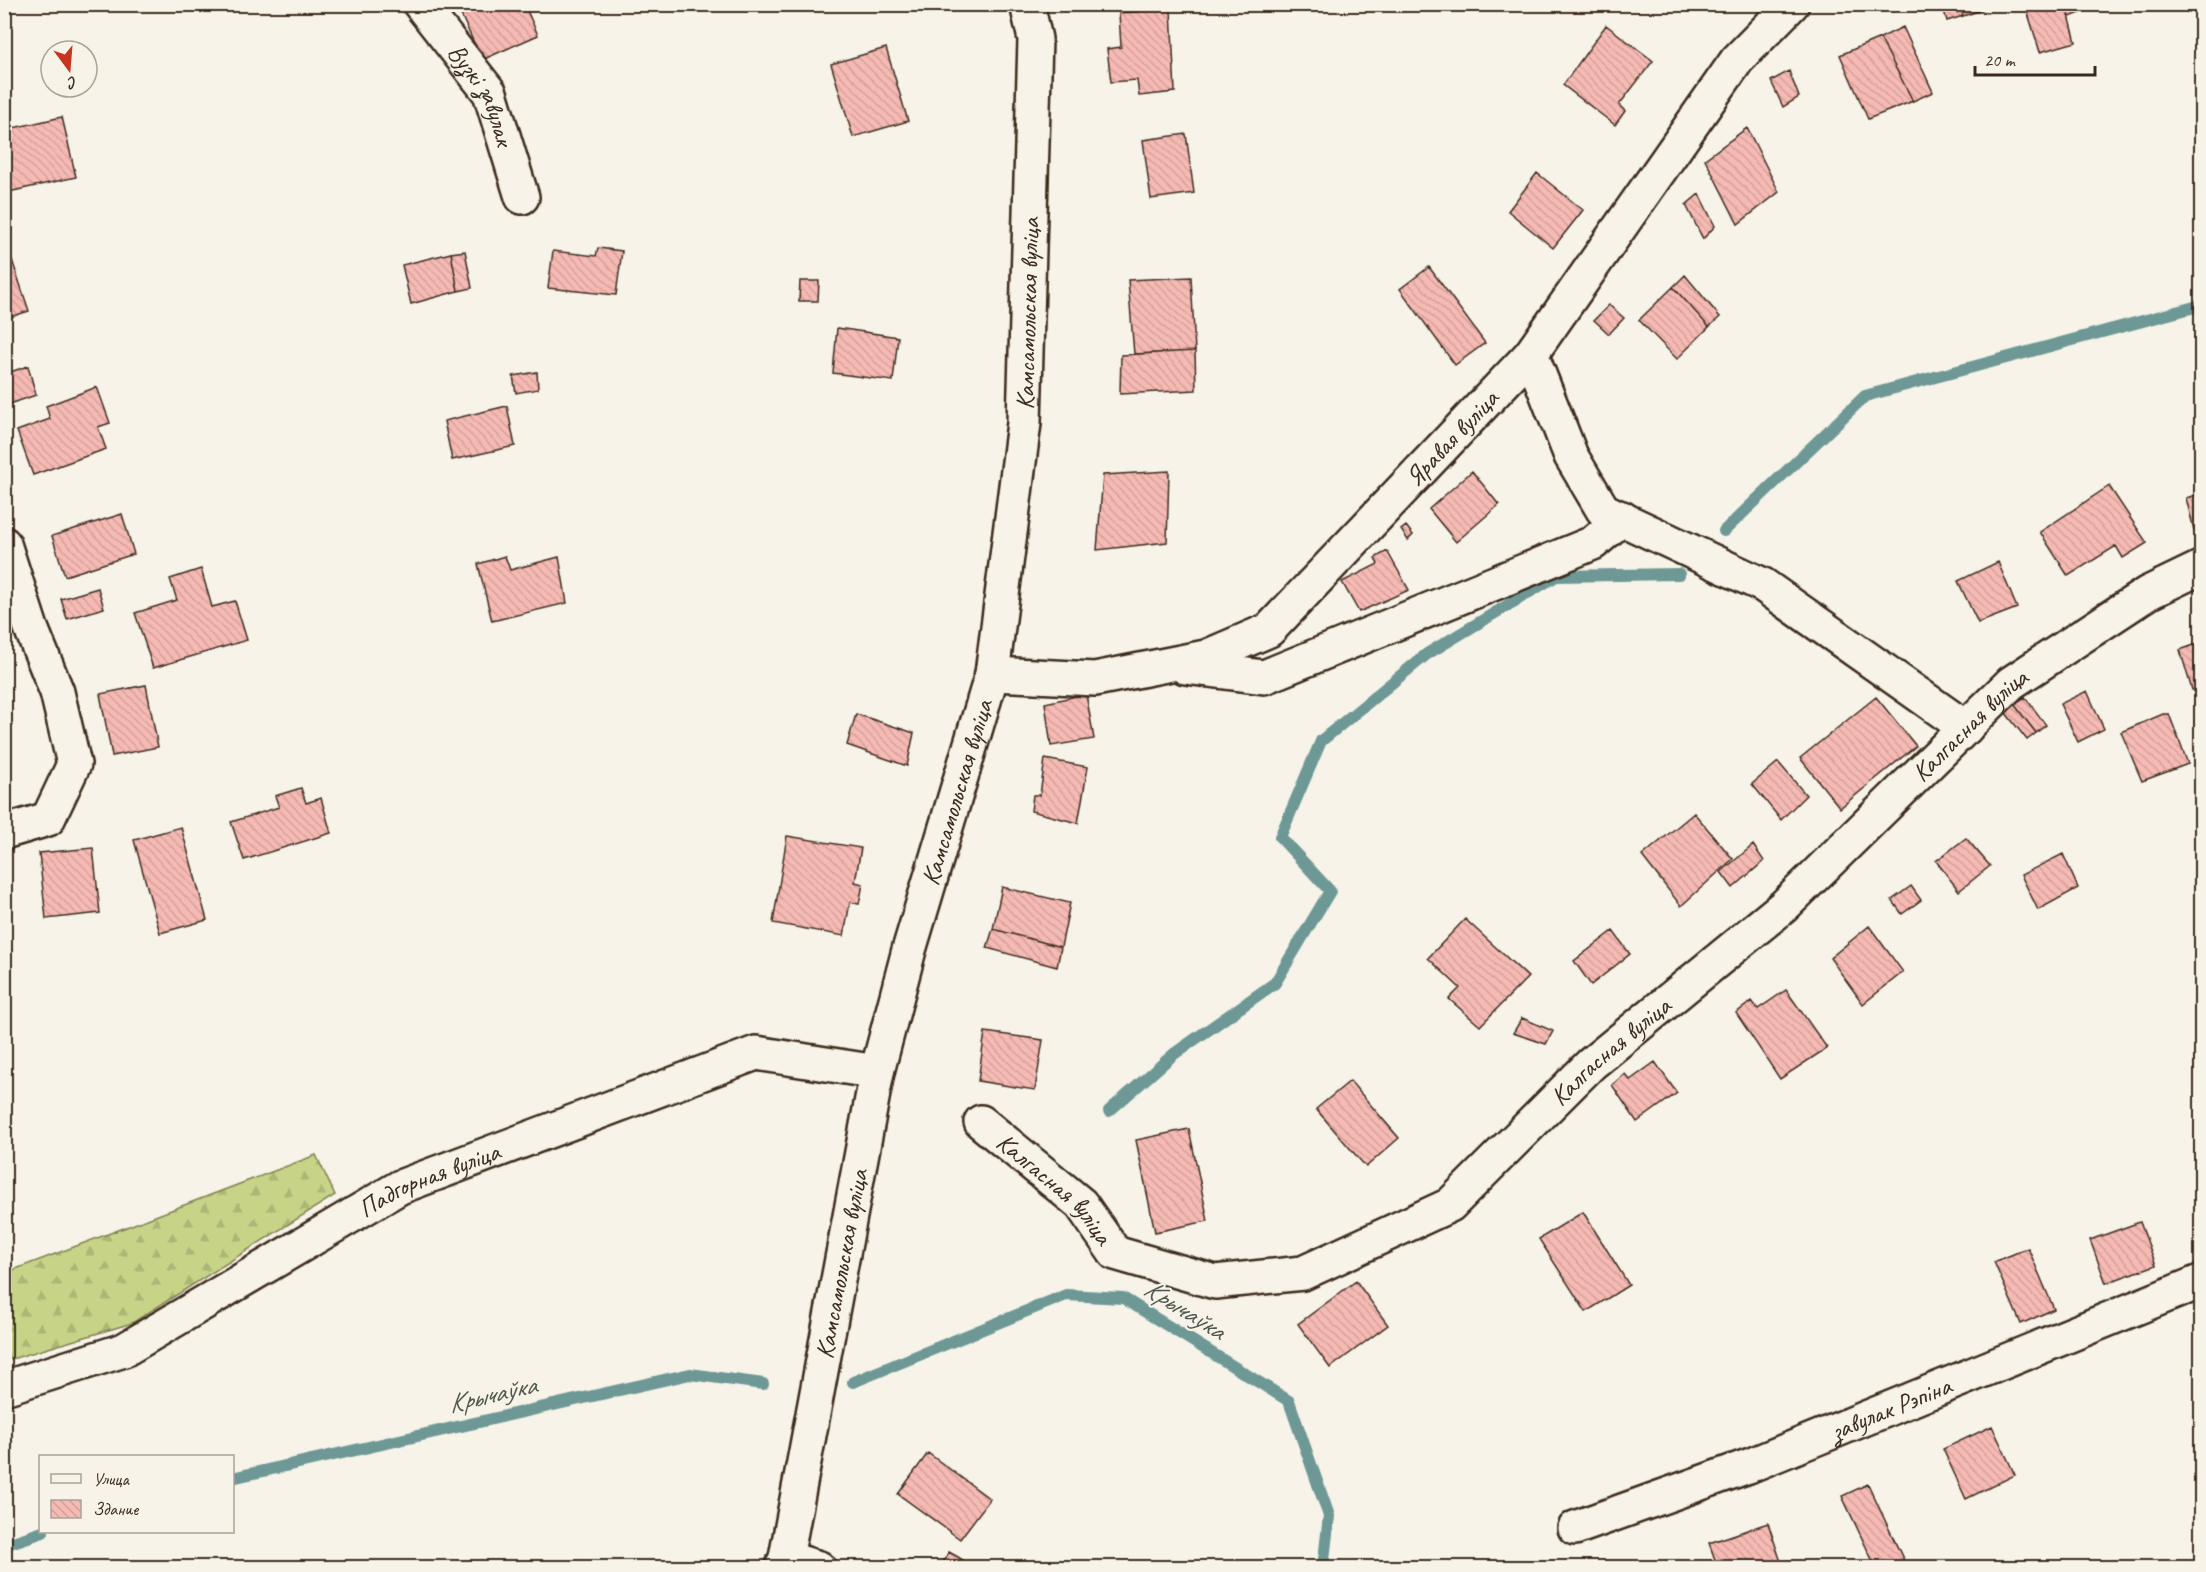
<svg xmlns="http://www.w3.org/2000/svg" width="2206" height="1572" font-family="Caveat,sans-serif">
	<defs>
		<pattern id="forest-firs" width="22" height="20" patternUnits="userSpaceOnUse" patternTransform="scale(1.5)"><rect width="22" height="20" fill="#c7d488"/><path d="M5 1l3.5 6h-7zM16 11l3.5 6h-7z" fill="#acb675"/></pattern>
		<pattern id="building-back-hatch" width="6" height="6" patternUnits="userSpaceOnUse" patternTransform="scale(1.5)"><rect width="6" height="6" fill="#f6bab4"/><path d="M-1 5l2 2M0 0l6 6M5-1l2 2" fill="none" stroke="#d4a09a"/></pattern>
	</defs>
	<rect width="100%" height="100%" fill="#f7f3e8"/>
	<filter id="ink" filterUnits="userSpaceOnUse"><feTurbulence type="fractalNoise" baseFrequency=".0167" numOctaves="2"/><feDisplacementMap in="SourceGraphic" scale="12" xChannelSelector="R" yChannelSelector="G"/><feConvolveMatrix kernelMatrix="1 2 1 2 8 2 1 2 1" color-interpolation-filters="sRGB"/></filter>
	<g filter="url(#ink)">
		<path fill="url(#forest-firs)" stroke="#817f53" stroke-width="1.5" d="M316,1155L335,1195L132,1323L5,1361V1273Z"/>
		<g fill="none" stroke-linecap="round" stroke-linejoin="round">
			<path stroke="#6d9896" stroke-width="12" d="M1724,531L1865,396L2202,305
				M1109,1111L1174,1054L1275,983L1330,891L1280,837L1321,741L1427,654L1556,576L1679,574
				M853,1382L1066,1295L1123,1298L1289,1401L1329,1516L1323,1568
				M232,1478L690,1374L763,1384
				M4,1545L43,1532"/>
		</g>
		<path fill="url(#building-back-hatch)" stroke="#3b2a1e" stroke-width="1.5" d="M456,4H524L538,35L482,60Z
			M1942,4H1960L1963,16L1947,21Z
			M1960,4H1980L1982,10L1963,16Z
			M2025,4H2066L2076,42L2040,52Z
			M2066,4H2092L2093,8L2070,17Z
			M1171,9L1175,92L1139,96L1137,80L1111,82L1107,49L1121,47L1119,13Z
			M1606,25L1653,61L1619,105L1625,111L1615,125L1563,85Z
			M1903,27L1933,92L1913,101L1880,38Z
			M1880,38L1913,101L1868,119L1840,55Z
			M886,48L908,121L853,137L831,64Z
			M1789,71L1799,97L1783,107L1771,81Z
			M62,117L76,177L4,193V130Z
			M1747,128L1779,192L1738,224L1705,159Z
			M1186,134L1194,193L1151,199L1143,140Z
			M1537,173L1583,210L1553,248L1508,211Z
			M1699,194L1715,226L1703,239L1686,205Z
			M4,236L29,311L4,319Z
			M598,248L622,251L616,295L548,288L553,251L596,256Z
			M465,251L472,288L458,291L451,253Z
			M451,253L458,291L411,304L402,265Z
			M1429,267L1485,343L1455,365L1400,289Z
			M1685,275L1720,317L1709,327L1673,287Z
			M1191,277L1195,351L1134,354L1128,280Z
			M800,281H819L818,301H799Z
			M1673,287L1709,327L1677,359L1639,320Z
			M1609,305L1624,318L1609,334L1594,320Z
			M837,328L898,337L893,381L833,373Z
			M1195,351L1196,390L1120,394L1121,355Z
			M28,366L36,395L4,406V374Z
			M537,372L538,389L516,393L513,376Z
			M97,387L110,423L98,427L106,449L33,475L17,431L50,419L46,406Z
			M507,406L515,446L452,460L444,421Z
			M1169,471L1167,542L1097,550L1103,475Z
			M1472,471L1499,505L1456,542L1429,509Z
			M2109,486L2147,543L2123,558L2116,546L2068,576L2040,532Z
			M2199,494L2202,506V540L2197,542L2186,498Z
			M122,514L134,554L65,576L52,536Z
			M1406,526L1413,535L1408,540L1401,530Z
			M1387,551L1409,590L1359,612L1342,582L1378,564L1375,558Z
			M505,556L510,570L559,557L567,603L492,621L478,564Z
			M1998,562L2017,608L1978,623L1958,581Z
			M201,569L212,607L235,601L247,640L153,668L135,613L177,600L170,579Z
			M98,588L104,608L67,619L61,599Z
			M2202,642V688L2192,690L2180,650Z
			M146,685L158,747L112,756L100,694Z
			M2087,691L2104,729L2078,742L2060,704Z
			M1086,694L1094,739L1051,746L1045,703Z
			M1876,697L1916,746L1840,808L1800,758Z
			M2025,697L2046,725L2036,733L2014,704Z
			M2014,704L2036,733L2027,740L2005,712Z
			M856,714L914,733L907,766L847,745Z
			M2163,714H2169L2188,764L2142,781L2121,732Z
			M1045,759L1088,767L1078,823L1031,811L1033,795H1040Z
			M4,762L10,784L4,785Z
			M1778,762L1806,795L1781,820L1752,784Z
			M301,788L306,803L321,798L331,833L244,860L231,822L279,807L275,796Z
			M1694,813L1733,859L1681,906L1642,856Z
			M181,827L207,920L160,933L134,840Z
			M787,836L861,848L855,882L863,884L859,904L850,902L844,936L773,923Z
			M1966,838L1990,866L1959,891L1936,861Z
			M1753,845L1764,861L1733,888L1721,872Z
			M93,848L100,913L46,919L39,853Z
			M2063,854L2078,888L2038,910L2021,875Z
			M1911,886L1921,900L1902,914L1892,900Z
			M1002,887L1070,903L1061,947L993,929Z
			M1465,919L1528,977L1480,1026L1449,999L1460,988L1428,958Z
			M1869,926L1903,972L1863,1004L1830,958Z
			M993,929L1061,947L1057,967L987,948Z
			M1613,931L1630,954L1591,985L1574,961Z
			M1786,990L1827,1048L1780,1079L1736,1013L1752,1001L1758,1009Z
			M1522,1018L1553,1031L1546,1044L1513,1033Z
			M985,1032L1043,1040L1035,1090L978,1081Z
			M1655,1062L1677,1093L1637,1122L1612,1085L1625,1074L1630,1080Z
			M1350,1081L1399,1138L1366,1167L1316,1109Z
			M1189,1129L1208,1221L1155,1232L1136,1140Z
			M1583,1212L1629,1285L1586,1312L1539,1239Z
			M2140,1222L2156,1265L2106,1283L2090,1240Z
			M2028,1248L2054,1309L2021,1324L1994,1262Z
			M1356,1281L1388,1325L1330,1368L1298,1324Z
			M1992,1426L2015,1475L1966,1499L1943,1449Z
			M928,1453L990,1499L960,1539L898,1494Z
			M1868,1484L1904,1561L1891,1568H1876L1842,1496Z
			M1768,1523L1783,1568H1718L1709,1543Z
			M949,1552L958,1557L975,1568L940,1567Z"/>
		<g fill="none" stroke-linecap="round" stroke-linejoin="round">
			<g stroke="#3b2a1e" stroke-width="38">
				<g id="minor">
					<path id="s1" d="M420,4L490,93L522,197"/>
					<path d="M1531,354L1571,456L1603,510L1763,585L1966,728"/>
					<path d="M4,544L31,628L57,692L74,764L48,819L4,832"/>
					<path d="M1185,667L1264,677L1593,543L1622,518"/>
					<path id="s2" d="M992,674L1095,679L1206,657L1269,630L1531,354L1737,60L1792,4"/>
					<path id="s3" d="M981,1122L1081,1204L1115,1253L1215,1282L1303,1273L1450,1205L1591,1064L1784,906L2011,683L2148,593L2202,567"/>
					<path id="s4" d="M4,1388L124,1350L400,1187L756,1053L877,1072"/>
					<path id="s5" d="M1575,1528L1751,1465L2202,1281"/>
					<path d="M786,1558L819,1568"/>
				</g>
			</g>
			<g stroke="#3b2a1e" stroke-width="38">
				<g id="secondary">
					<path id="s6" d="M782,1568L786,1558L877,1072L909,950L992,674L1024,423L1035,39L1027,4"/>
				</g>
			</g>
			<use href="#minor" stroke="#f7f3e8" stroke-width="33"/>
			<use href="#secondary" stroke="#f7f3e8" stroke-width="33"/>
		</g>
	</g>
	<g text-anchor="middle" stroke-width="4.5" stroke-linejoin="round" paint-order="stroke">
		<g font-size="26" fill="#3b2a1e" stroke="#f7f3e8">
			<text dy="9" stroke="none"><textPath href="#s1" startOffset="111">Вузкі завулак</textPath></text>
			<text dy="9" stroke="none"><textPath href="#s6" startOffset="1282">Камсамольская вуліца</textPath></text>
			<text dy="9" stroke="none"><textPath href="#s2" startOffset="550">Яравая вуліца</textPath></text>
			<text dy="9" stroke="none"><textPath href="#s3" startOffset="1252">Калгасная вуліца</textPath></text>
			<text dy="9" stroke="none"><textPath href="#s6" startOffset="796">Камсамольская вуліца</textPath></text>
			<text dy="9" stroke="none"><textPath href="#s3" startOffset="766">Калгасная вуліца</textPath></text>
			<text dy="9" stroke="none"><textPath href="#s4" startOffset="476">Падгорная вуліца</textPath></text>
			<text dy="9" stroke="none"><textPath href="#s3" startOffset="100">Калгасная вуліца</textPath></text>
			<text dy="9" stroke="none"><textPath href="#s6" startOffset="310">Камсамольская вуліца</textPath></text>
			<text dy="9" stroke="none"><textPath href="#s5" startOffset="338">завулак Рэпіна</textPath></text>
		</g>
		<g font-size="27" font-style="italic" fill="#505850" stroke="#f7f3e8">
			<text transform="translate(1185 1309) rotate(32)" y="9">Крычаўка</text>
			<text transform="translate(492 1394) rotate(-13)" y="9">Крычаўка</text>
		</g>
	</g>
	<rect width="2206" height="1572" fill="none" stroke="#f7f3e8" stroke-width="24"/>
	<rect x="12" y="12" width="2182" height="1548" fill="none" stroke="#3b2a1e" stroke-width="2" filter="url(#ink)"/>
	<rect x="39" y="1455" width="195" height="78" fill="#f7f3e8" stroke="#aca397" stroke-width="1.5"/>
	<rect x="51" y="1474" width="30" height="9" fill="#f7f3e8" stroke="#aca397" stroke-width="1.5"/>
	<text x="93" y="1485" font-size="18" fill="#3b2a1e">Улица</text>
	<rect x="51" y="1500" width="30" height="18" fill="url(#building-back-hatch)" stroke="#aca397" stroke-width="1.5"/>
	<text x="93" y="1515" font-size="18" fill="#3b2a1e">Здание</text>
	<g transform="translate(69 69) rotate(164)"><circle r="28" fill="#f7f3e8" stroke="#aca397" stroke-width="1.5"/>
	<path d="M0-4.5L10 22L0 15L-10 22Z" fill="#c8321e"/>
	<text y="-9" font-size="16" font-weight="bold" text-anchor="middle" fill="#3b2a1e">С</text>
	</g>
	<path d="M1975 66v9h120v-9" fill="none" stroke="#3b2a1e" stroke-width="3"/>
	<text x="1984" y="66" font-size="18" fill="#3b2a1e" stroke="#f7f3e8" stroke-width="4.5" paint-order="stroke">20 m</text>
</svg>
